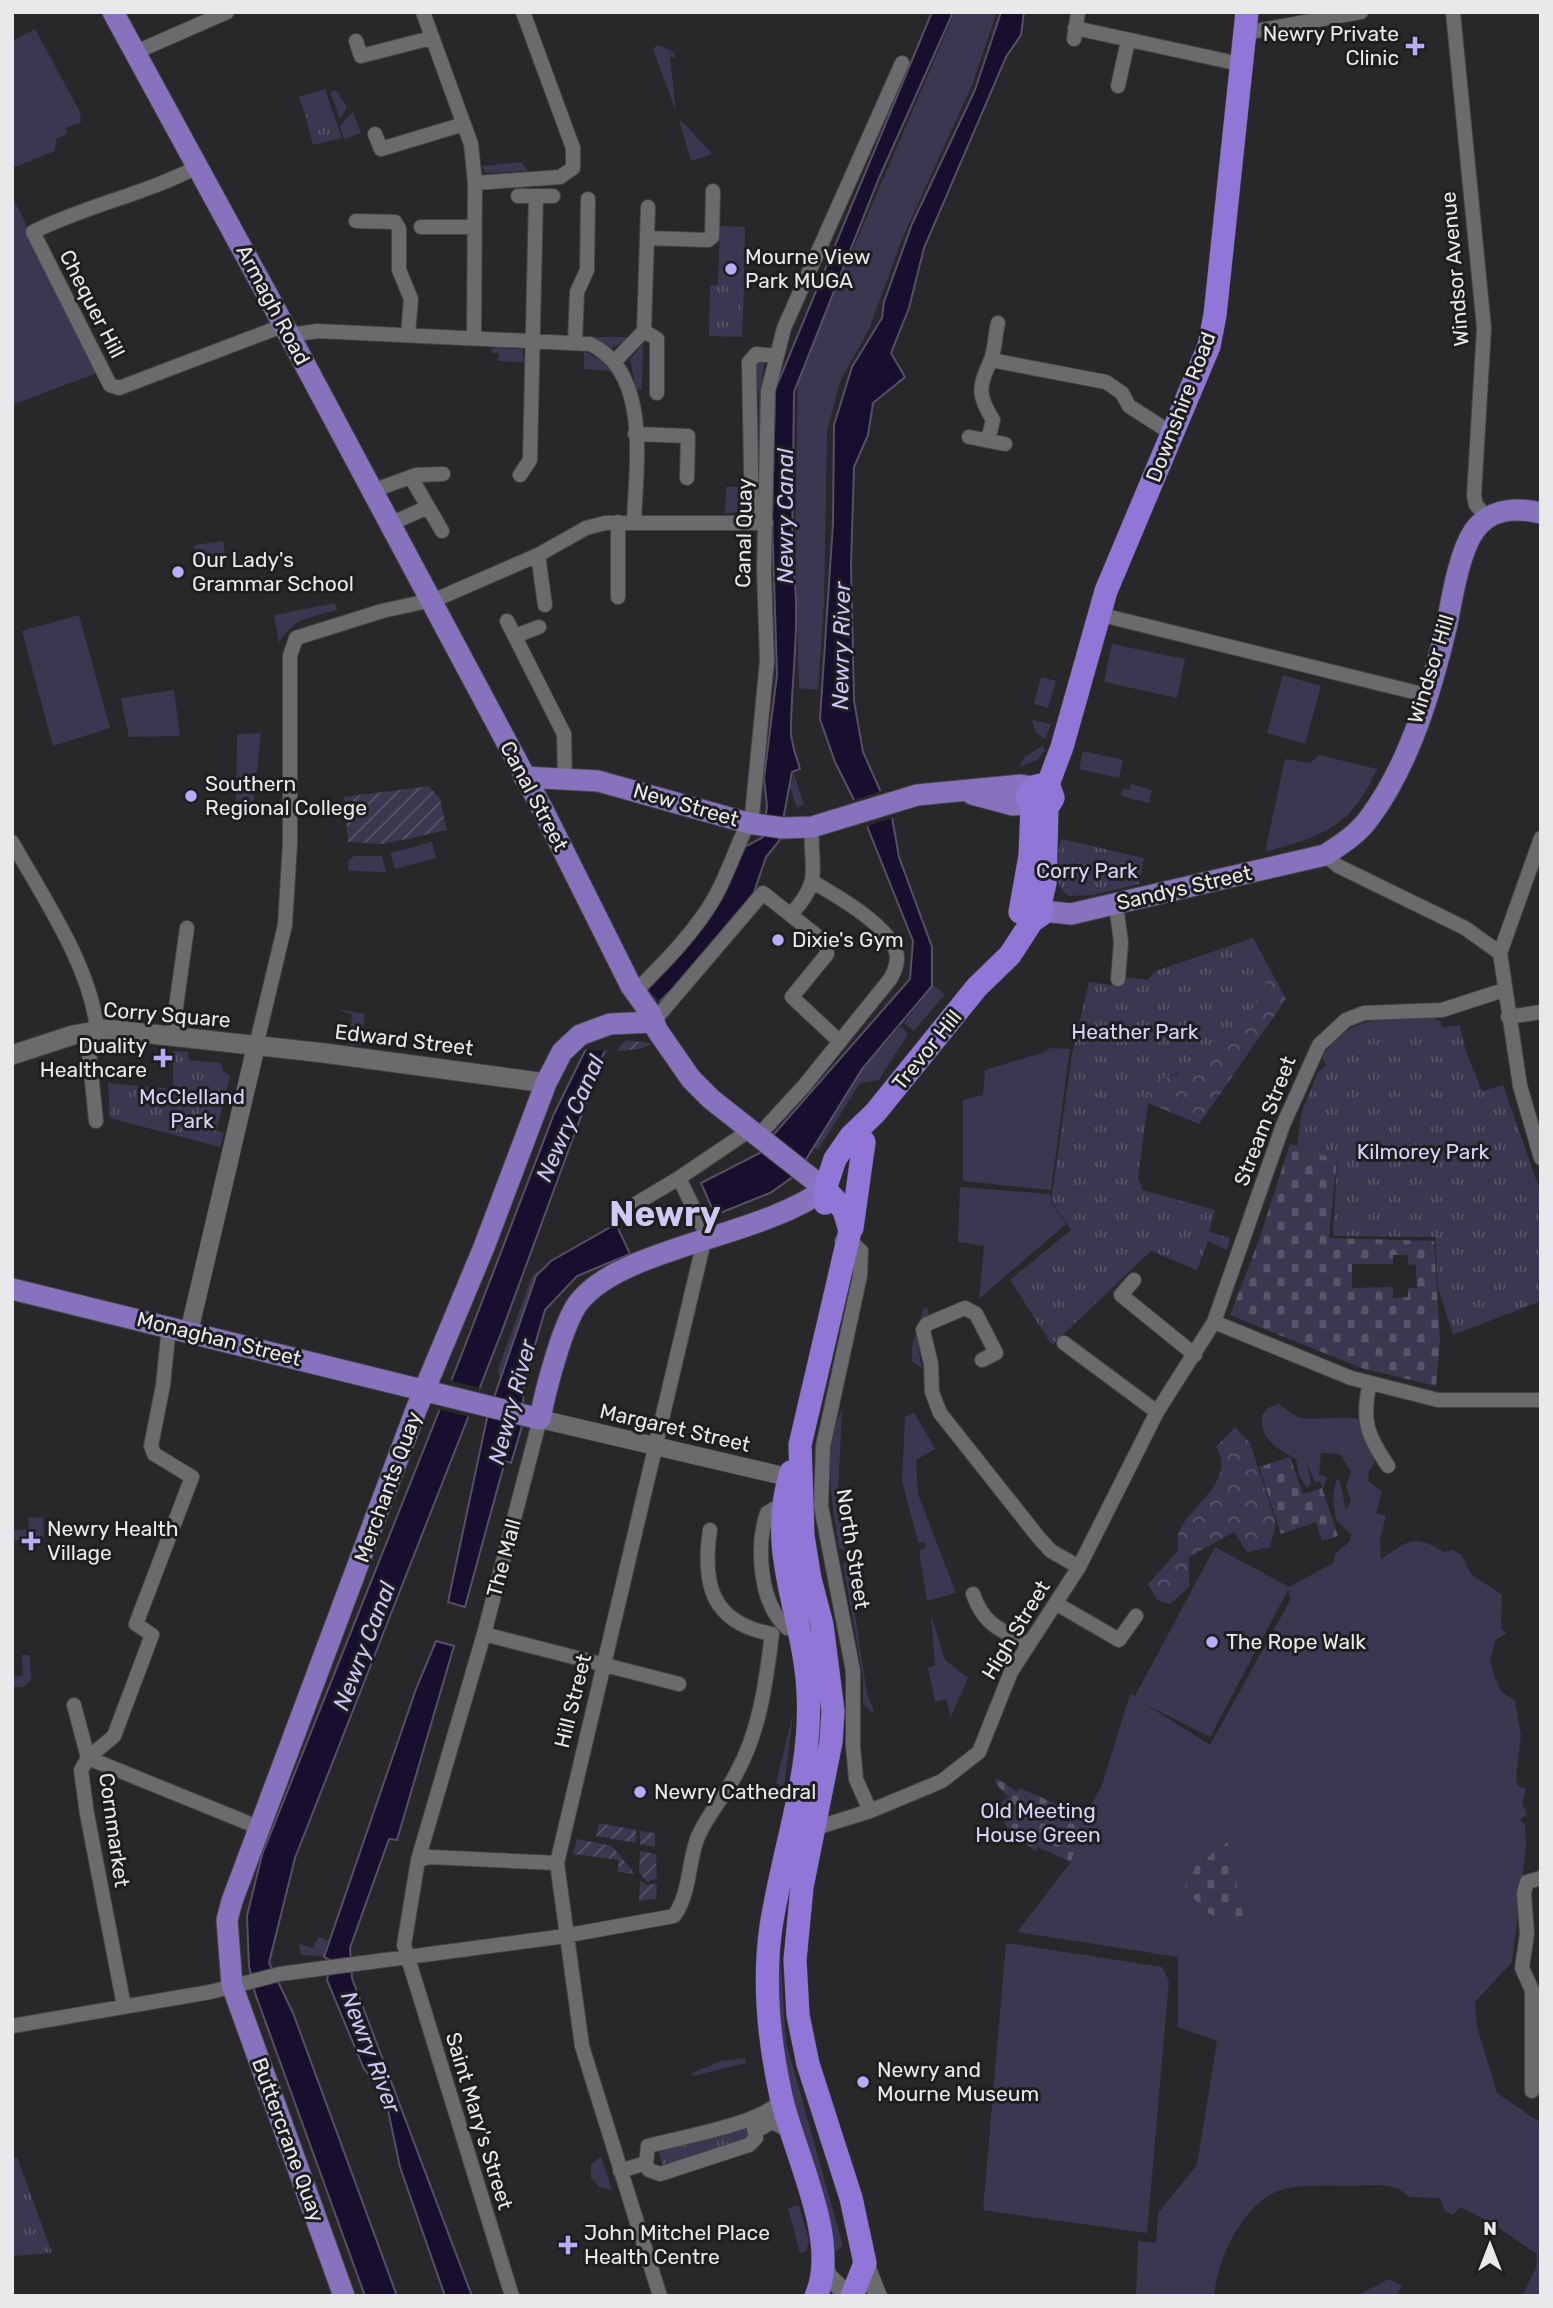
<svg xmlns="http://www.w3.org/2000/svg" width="1553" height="2308" font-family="Rubik,sans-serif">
	<defs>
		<pattern id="forest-crowns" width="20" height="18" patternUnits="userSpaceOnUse" patternTransform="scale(1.75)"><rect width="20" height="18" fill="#3c3750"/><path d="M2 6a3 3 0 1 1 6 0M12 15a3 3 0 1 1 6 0" fill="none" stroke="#585469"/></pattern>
		<pattern id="cemetery-stones" width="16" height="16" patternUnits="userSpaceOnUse" patternTransform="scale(1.75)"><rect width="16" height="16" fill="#3c3750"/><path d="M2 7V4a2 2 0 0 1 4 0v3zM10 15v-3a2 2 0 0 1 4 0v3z" fill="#585469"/></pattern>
		<pattern id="park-tufts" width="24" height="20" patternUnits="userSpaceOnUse" patternTransform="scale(1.75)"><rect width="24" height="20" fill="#3c3750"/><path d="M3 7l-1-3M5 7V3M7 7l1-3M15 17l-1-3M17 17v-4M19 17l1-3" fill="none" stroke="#585469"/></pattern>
		<pattern id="garden-furrows" width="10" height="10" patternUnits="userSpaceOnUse" patternTransform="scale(1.75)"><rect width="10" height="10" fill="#3c3750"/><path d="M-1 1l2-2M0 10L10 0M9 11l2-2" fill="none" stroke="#585469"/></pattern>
	</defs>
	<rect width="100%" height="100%" fill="#28272a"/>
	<path fill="#3c3750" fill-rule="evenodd" d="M955,12H997L972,85L902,239L869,329L840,382L827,431L824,602L818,690L799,688L795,536L798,377Z
		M35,29L80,112L81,122L66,128L67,134L56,139L55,151L12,168V41Z
		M657,45L674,52L675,57H670L676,111L653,49Z
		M325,89L331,107L305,115L299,97Z
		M336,90L347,107L340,119L330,92Z
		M353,112L361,133L344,139L340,126Z
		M679,120L683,122L712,154L691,161Z
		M522,162L527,171L486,173L482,166Z
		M12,196L99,372L12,405Z
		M720,226L745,227L744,285H718Z
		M590,337H633L612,348Z
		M643,344L642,389H636L630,359Z
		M492,348L522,349L524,362L498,361L499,353H491Z
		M584,351L604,362L612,371L584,369Z
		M757,358L765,359L762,379L758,493L753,460L758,454L759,391L754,386V364Z
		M726,487H738L737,512L725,514Z
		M223,541L225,557L196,561L194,545Z
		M335,603L337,610C313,616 291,619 279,643L274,615Z
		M79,615L110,728L53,746L22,631Z
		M1112,644L1185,659L1177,698L1104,682Z
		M1283,675L1321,686L1305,744L1267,733Z
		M1041,677L1056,681L1048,708L1034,704Z
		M174,690L180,736L129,737L121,698Z
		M1032,720L1051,724L1045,739L1036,733Z
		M261,733L253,807L247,815L240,816L236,811L237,734Z
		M1042,746L1045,750L1037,760L1019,767L1025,757Z
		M1083,751L1123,760L1119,778L1079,769Z
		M1319,755L1377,769C1350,828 1325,835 1265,852L1285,759L1310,763Z
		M794,774L804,804L797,808L790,787Z
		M1131,784L1152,790L1149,803L1121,796L1123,788L1129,790Z
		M432,842L436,858L395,869L390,853Z
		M354,856H382L386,872L349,871L348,861Z
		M933,985L945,994L914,1031L904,1023Z
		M337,1009L365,1014L361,1045H349L352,1015Z
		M1432,1017L1441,1022L1454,1081L1329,1074L1322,1057C1351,1012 1384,1021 1432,1017Z
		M901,1026L908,1034L879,1080L860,1083L818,1150L813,1146L862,1069Z
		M1050,1048L1070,1049L1051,1190L963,1181V1100L983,1095L985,1070L1045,1052Z
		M960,1187L1050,1194L1051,1203L1066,1224L979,1299L984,1246L958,1242Z
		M539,1270L533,1282L500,1383L498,1369L532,1276Z
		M927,1307L929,1316C912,1328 919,1352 922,1368L912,1361V1346L923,1310Z
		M1278,1404C1287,1408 1293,1417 1302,1418C1320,1421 1340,1415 1358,1419L1375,1462L1369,1471L1368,1481L1382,1492L1376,1513L1386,1516L1380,1539L1381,1559C1410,1541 1412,1533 1444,1552L1452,1550L1461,1554L1471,1574L1502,1595L1501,1628L1506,1633L1495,1641L1490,1662L1496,1680L1501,1691L1515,1701L1521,1735L1516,1779L1518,1786L1526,1789L1522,1803L1527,1814L1520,1820L1525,1825L1526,1847L1512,1962L1475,2002L1477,2027L1497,2093L1541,2123V2296H1522L1536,2268L1537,2254L1493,2224L1461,2207L1452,2215L1445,2211L1440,2198L1409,2197C1395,2182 1373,2185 1354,2186C1332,2186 1305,2184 1284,2189C1244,2199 1217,2259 1214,2296H1136L1138,2241L1156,2243L1158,2213L1197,2165L1217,2041L1178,2027V1957L1017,1932L1071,1862L1085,1817L1102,1785L1130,1694L1135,1696L1215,1547L1289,1587L1333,1563L1336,1553L1350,1541L1351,1534L1336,1520L1333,1497L1336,1480L1340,1481L1346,1511L1351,1500L1346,1487L1351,1472L1340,1454L1321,1453L1319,1474L1327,1477L1323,1489L1320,1481L1315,1482L1307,1464L1311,1483L1307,1488L1299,1475L1296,1459C1276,1448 1260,1440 1262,1415L1268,1408ZM1288,1590L1291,1599L1210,1745L1145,1704L1210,1737Z
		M842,1410L838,1494L845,1551L839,1548C833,1510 821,1444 842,1410Z
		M914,1412L935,1449L916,1460L918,1494L956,1593L927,1601L919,1550L926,1548L925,1542H918L902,1481L905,1417Z
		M43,1517L44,1537L12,1541V1530L29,1529L28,1518Z
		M847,1562L867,1694L874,1711L872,1713L863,1703V1677L843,1564Z
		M931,1615L945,1660L968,1678L951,1717L946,1699L935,1702L928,1668L935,1665Z
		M22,1655H30L31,1679L24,1687H12V1677L23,1675Z
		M793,1714L784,1788L776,1783Z
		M779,1936L786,2042L843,2246L837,2251L828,2247L778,2044Z
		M318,1937L328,1940L323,1956L301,1955L299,1944L313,1948Z
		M1006,1943L1162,1967L1169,1981L1147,2233L983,2210Z
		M745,2058L746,2063L693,2076L692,2073L721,2061Z
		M601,2157L612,2190L599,2187L591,2178V2164Z
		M799,2205L809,2241L806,2251L800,2253L788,2208Z
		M1389,2279L1402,2286L1396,2296H1356Z"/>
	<path fill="url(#forest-crowns)" d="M1253,938L1286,999L1199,1124L1148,1103L1151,1081L1178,1074L1156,971Z
		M1235,1427L1250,1443L1276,1523L1270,1547L1247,1552L1234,1532L1189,1557V1587L1170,1604L1157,1600L1148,1584L1178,1551C1178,1547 1177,1539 1178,1534C1188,1506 1238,1481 1216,1447Z"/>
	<path fill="url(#cemetery-stones)" fill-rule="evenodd" d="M1290,1144L1337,1159L1329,1238L1434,1241L1440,1339L1436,1386L1361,1368L1230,1315L1259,1240ZM1393,1255H1408V1264L1416,1265L1417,1288H1408V1297L1393,1298V1287L1352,1288V1264H1393Z
		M1290,1457L1303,1494L1322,1488L1338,1536L1322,1541L1316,1522L1281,1534L1259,1467Z
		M997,1778L1017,1792L1020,1788L1085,1817L1071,1862L1038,1847L1036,1851L1012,1834L996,1811V1806L1009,1797L995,1783Z
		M1228,1842L1247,1933L1204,1911L1185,1887L1196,1866Z"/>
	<path fill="url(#park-tufts)" d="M331,107L342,138L313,145L305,115Z
		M710,285H744L742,337L709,336Z
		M1061,839L1144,858L1139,884L1093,895L1069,896C1051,885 1057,857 1061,839Z
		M1254,939L1268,977C1247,1030 1207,1066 1151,1082L1138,1177L1142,1190L1215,1210L1209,1232L1230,1238L1227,1250L1208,1241L1197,1270L1151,1251L1052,1345L1010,1280L1071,1230L1051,1201L1072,1054L1089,982L1112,985L1113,978L1125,980V977L1147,980L1156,971Z
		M1460,1025L1466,1052L1482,1091L1503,1085L1541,1194V1301L1453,1335L1438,1287L1435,1237L1333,1236L1337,1160L1297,1146L1302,1111L1318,1072L1326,1066L1366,1039Z
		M173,1051L188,1052L189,1060L221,1063L223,1071L230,1076L217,1128V1131L224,1133L220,1147L110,1118L108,1083L173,1089Z
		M745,2125L750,2140L663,2167L658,2149Z
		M12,2157H17L52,2253L12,2256Z"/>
	<path fill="url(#garden-furrows)" d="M429,786L440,799L447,830L384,844L348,842L344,797Z
		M623,1040L650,1043L652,1044L639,1049L617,1051Z
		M599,1823L636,1830V1843L596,1836Z
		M640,1831L655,1833V1847L640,1844Z
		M577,1839L612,1846L635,1874L618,1872L619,1860L573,1854Z
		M640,1851L656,1854L657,1878L647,1882L639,1872Z
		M640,1881L647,1885L657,1884L656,1899L639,1901Z"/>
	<path fill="#180e2d" stroke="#574f66" stroke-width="2" d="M932,12H952L951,17L879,178L794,392L792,560C802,617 791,675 791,732C791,744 797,758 800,769L792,772L779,841L766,857L754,892L701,960L612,1049L605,1051L596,1068L598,1070L502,1331L295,1858L269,1963L293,2013L397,2296H365L255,1993L249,1966L247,1916L262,1855L463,1351L554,1114L585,1051L646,988L718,905L745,847L763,837L767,806L764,778L777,675L772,515L775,390Z
		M1001,12H1024L1021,35L1006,57L924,248L909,308L891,353L905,377L873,403L868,435L854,467L851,565L854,701L863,752L892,817L899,857L932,947V986L862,1069L797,1174L770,1193L715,1215L701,1183L764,1151L775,1133L910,979L913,941L867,826L835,762L820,719L833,523L834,425L852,367L882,318L884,302L912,224L975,90Z
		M616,1224L630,1254L577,1276L545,1310L524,1383L522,1426L511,1463L505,1461L465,1607L448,1602L487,1418L536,1276L551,1261Z
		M436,1641L454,1646L397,1840L389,1839L350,1948L352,1978L472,2296H445L400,2167L387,2105L379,2086L364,2069L327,1980L331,1960L324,1957L416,1689Z"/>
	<path fill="#28272a" d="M884,790L895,817L864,827L851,801Z
		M646,988L663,1004L615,1051L585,1050L630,1000Z
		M449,1376L452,1381L480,1388L470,1417L436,1409Z"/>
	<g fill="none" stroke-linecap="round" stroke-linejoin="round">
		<g stroke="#444446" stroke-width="16">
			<path id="minor" d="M423,12L471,144L475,183L474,338
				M1453,12L1484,328L1474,496L1476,505L1487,517
				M1075,28L1240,64
				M1245,33L1361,12
				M1074,39L1078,12
				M356,41L361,56L431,38
				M136,52L227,12
				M1118,86L1128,41
				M375,134L381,149L464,124
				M199,166C146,194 87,205 33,232L110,385L119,388L277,328L298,334L317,331L590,344C651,372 636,466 634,522
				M475,183L560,177L573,168V148L523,12
				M518,196H553
				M356,221L395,222L399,229V270L411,299L408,334
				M421,227H474
				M647,238L708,240L712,237L713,191
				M644,331L657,339V393
				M575,341L577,292L587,270L588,199
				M991,360L1106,382L1122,393L1129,406L1171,433
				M615,361L644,331L648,207
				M635,434L688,436L687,478
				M969,437L1005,444
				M988,440L993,420C978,396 978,387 990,362C995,352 995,334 998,323
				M520,475L530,460L536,196
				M413,481L442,531
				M372,491L416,475L443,474
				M752,523L749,362L756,354L776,356
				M390,524L426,508
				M538,555L545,605
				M618,597V522
				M1098,614L1426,695
				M507,621L564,734L565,780
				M515,636L539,627
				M12,842C43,897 91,967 97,1030
				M1325,855L1338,866L1465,928L1500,953
				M1116,905L1121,942L1118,979
				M792,913C824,879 809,866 812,827
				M1500,953L1520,1086L1541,1158
				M1500,953L1541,838
				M635,992C663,964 697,930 716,895C730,869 738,841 752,816L767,661L764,571L768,391L784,328L902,63
				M1508,1017L1541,1012
				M653,1022L763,893L826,943L827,954L792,997L840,1042
				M87,1032L96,1121
				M172,1036L187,928
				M256,1046L285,925L290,843V656L296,638L382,611L437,599L538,555L586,528L605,523H766
				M758,1136L804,1086L891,978C895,970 899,961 896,952C889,925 835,895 813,882
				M627,1209L679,1178
				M709,1240L679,1178L750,1130
				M842,1241H850L861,1251L860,1276L823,1446L821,1506L853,1671V1746L856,1779L870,1811
				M1134,1280L1121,1295L1195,1355
				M1214,1322L1351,1378L1438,1400H1541
				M1064,1343L1157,1412
				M982,1360L996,1353L976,1314L965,1308L927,1324L923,1330L931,1364L932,1392L940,1413L1039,1538L1051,1551L1079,1567
				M1370,1383C1361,1419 1367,1435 1388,1466
				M784,1503L767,1513C756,1546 759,1603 787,1628
				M710,1530C702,1584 711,1623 772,1634
				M973,1594C984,1625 999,1629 1027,1644
				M1057,1604L1119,1640L1136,1616
				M484,1634L679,1684
				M74,1705L88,1758L114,1736L152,1635L136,1624L192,1477L154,1454L151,1446L163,1385L169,1327
				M808,1825L822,1826L870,1811L923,1789L942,1781L979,1752L1011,1672L1079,1567L1157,1412L1214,1322L1283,1125L1319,1045L1346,1020L1364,1013L1442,1010L1504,990
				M418,1860L430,1857L557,1863
				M124,2006L87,1814L81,1770L88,1758L258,1827
				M12,2026L210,1992L280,1974L558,1937L674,1916C690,1894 688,1864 697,1839C706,1816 725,1796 736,1774C760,1731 766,1682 772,1634
				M1532,2091V1990L1522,1968L1527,1934L1524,1893L1527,1882L1541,1878
				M756,2131L772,2122L790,2131
				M646,2163L649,2170L660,2174L749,2145L756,2138L752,2118
				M620,2171L646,2163L648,2146C677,2138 767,2123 781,2099
				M512,2296L404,1945L418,1860L484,1634L540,1419
				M660,2296L582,2046L557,1863L704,1241"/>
		</g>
		<g stroke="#444446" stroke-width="19">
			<path id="tertiary" d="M189,1332L256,1046
				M540,1419L800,1480
				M824,2263L828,2276L849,2296
				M865,2263L878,2296"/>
		</g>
		<g stroke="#444446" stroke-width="21">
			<path id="secondary" d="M12,1055L73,1035L106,1029L324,1053L546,1083"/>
		</g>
		<g stroke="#444446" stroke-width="23">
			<path id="primary" d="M524,777L598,781L748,823L783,828L812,827L917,795L1021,785L1033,787
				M972,794L1013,805L1029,804
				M1042,911L1071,914L1325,855C1342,844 1358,834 1370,817C1410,763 1432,688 1447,624C1452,598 1459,553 1474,531C1490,508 1515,507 1541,513
				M12,1289L540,1419C545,1392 563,1322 579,1302C622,1247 761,1237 825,1189L711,1099L691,1079L657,1030L651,1014L631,986L544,812L287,331L113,12
				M344,2296L232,1985L227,1920L232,1901L416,1410L484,1247L546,1083L562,1052L580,1035L610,1024L653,1022"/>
		</g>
		<g stroke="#444446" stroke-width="24">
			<path id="trunk" d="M1047,787L1062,747L1106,591L1209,346L1215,315L1247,12
				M1020,912L1030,856L1032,807L1027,797L1033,787L1041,785L1050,789L1053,798L1047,808L1045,883L1040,905
				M825,1189L844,1210L850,1231L800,1445L803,1536L810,1579L822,1625L833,1711L831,1742L802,1887L795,1960L798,2015L808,2064L851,2198L865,2263L852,2296
				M825,1203V1189L835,1159L851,1136L875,1113L977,987L1010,955L1032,921L1041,915L1042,908L1035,900L1022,903
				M852,1228L864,1142
				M791,1472C766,1553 804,1613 808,1691C813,1771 783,1848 771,1927C763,1982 769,2041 781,2096C793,2151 841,2242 816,2296"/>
		</g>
		<use href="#minor" stroke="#6b6b6e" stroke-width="14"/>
		<use href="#tertiary" stroke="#6b6b6e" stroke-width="18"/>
		<use href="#secondary" stroke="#6b6b6e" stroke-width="19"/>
		<use href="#primary" stroke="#8773bd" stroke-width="21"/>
		<use href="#trunk" stroke="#9076d7" stroke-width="23"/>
	</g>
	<g fill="#bbaaf6" stroke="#1e1e20" stroke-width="2.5">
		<path d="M1411.5 35.5h7v7h7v7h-7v7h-7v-7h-7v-7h7z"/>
		<circle cx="731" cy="269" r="7"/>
		<circle cx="178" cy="572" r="7"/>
		<circle cx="191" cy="796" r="7"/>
		<circle cx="778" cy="940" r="7"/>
		<path d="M159.5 1047.5h7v7h7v7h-7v7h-7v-7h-7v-7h7z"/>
		<path d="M27.5 1530.5h7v7h7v7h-7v7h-7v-7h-7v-7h7z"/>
		<circle cx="1212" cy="1642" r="7"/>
		<circle cx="640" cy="1792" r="7"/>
		<circle cx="863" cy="2082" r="7"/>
		<path d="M564.5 2234.5h7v7h7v7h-7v7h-7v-7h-7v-7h7z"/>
	</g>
	<g text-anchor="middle" stroke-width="6" stroke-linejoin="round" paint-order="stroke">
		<g font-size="21" fill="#e9e8ea" stroke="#1e1e20" text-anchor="start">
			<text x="1399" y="41" text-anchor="end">Newry Private<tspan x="1399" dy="24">Clinic</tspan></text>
			<text x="745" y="264">Mourne View<tspan x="745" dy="24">Park MUGA</tspan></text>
			<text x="192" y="567">Our Lady's<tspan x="192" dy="24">Grammar School</tspan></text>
			<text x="205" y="791">Southern<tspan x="205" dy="24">Regional College</tspan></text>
			<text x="792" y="947">Dixie's Gym</text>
			<text x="147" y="1053" text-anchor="end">Duality<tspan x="147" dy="24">Healthcare</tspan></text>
			<text x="47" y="1536">Newry Health<tspan x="47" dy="24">Village</tspan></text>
			<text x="1226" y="1649">The Rope Walk</text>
			<text x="654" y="1799">Newry Cathedral</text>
			<text x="877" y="2077">Newry and<tspan x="877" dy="24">Mourne Museum</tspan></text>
			<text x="584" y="2240">John Mitchel Place<tspan x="584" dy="24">Health Centre</tspan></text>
		</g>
		<g font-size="21" fill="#e9e8ea" stroke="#1e1e20">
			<text transform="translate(1455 269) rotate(-95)" y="7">Windsor Avenue</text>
			<text transform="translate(92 304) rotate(63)" y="7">Chequer Hill</text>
			<text transform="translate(273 305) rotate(62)" y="7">Armagh Road</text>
			<text transform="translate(1181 407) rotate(-69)" y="7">Downshire Road</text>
			<text transform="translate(744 533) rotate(-89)" y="7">Canal Quay</text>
			<text transform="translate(1431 669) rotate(-73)" y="7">Windsor Hill</text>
			<text transform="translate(534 796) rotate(62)" y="7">Canal Street</text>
			<text transform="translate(686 805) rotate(16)" y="7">New Street</text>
			<text transform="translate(1184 888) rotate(-13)" y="7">Sandys Street</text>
			<text transform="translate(167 1015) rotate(5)" y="7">Corry Square</text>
			<text transform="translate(404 1040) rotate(7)" y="7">Edward Street</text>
			<text transform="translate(927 1050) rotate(-51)" y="7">Trevor Hill</text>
			<text transform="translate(1265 1121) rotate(-69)" y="7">Stream Street</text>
			<text transform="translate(219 1339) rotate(14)" y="7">Monaghan Street</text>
			<text transform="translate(675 1428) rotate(13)" y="7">Margaret Street</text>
			<text transform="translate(388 1487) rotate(-70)" y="7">Merchants Quay</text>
			<text transform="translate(853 1549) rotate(81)" y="7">North Street</text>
			<text transform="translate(504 1558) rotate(-75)" y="7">The Mall</text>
			<text transform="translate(1016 1630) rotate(-59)" y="7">High Street</text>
			<text transform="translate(573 1701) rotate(-76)" y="7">Hill Street</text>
			<text transform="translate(114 1830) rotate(82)" y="7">Cornmarket</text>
			<text transform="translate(479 2121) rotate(73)" y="7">Saint Mary's Street</text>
			<text transform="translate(288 2140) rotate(70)" y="7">Buttercrane Quay</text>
		</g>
		<g font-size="21" fill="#dad2f9" stroke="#1e1e20">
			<text x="1087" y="878">Corry Park</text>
			<text x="1135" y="1039">Heather Park</text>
			<text x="192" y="1104">McClelland<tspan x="192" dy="24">Park</tspan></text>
			<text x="1423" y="1159">Kilmorey Park</text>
			<text x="1038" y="1818">Old Meeting<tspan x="1038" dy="24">House Green</tspan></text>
		</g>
		<g font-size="23" font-style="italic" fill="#cfc4f8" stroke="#1e1e20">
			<text transform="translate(785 516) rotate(-90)" y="8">Newry Canal</text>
			<text transform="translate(841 646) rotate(-89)" y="8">Newry River</text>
			<text transform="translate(570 1118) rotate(-66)" y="8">Newry Canal</text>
			<text transform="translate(512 1402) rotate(-75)" y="8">Newry River</text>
			<text transform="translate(364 1646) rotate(-69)" y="8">Newry Canal</text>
			<text transform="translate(371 2052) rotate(69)" y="8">Newry River</text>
		</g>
		<g font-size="35" font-weight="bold" fill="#d1c9f4" stroke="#1e1e20">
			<text x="665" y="1226">Newry</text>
		</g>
	</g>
	<rect width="1553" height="2308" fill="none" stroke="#e9e8ea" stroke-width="28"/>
	<g transform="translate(1490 2245)" stroke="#1e1e20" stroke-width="5" paint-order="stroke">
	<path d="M0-5L12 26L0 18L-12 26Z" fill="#e9e8ea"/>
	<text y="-10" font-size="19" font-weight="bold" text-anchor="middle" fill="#e9e8ea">N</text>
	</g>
</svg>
